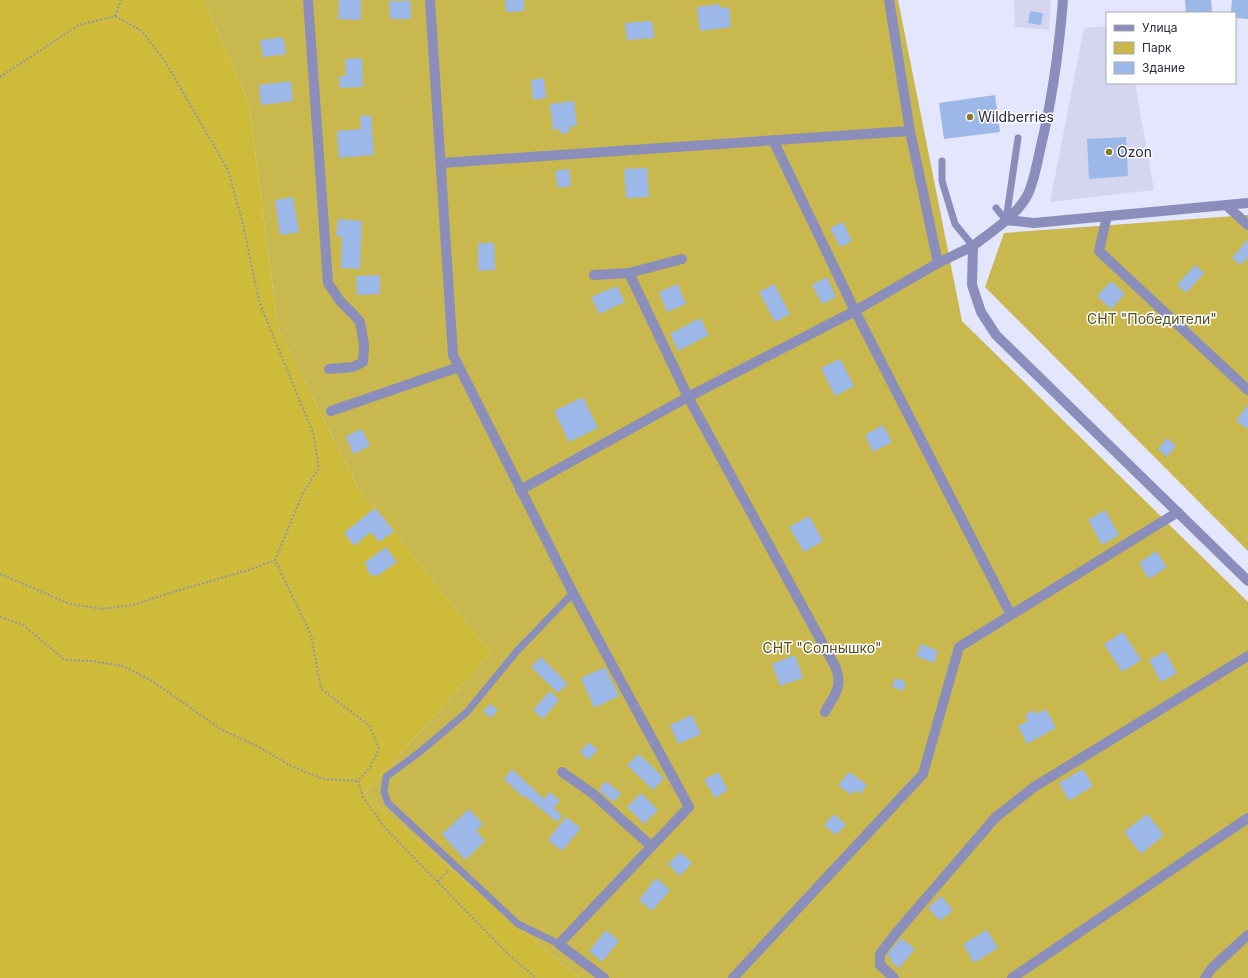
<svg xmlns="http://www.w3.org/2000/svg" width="1248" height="978" font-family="Inter,sans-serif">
	<rect width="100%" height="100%" fill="#e3e6fc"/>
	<path fill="#d4d6ef" d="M1014,0H1051L1049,30L1015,27Z
		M1107,26V83H1135L1154,190L1050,202L1084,28Z"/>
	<path fill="#c8b84d" d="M204,0H898L962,321L1248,602V978H579L364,794L491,653L375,508L359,490L278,329L249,104Z
		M1248,215V551L985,287L1004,233Z"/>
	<path fill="#cebb3a" d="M0,0H204L249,104L278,329L359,490L375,508L491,653L364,794L579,978H0Z"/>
	<path fill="#9cb8e8" d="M339,0H361V20L338,19Z
		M505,0H524V11L506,12Z
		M1185,0H1211L1212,13H1186Z
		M1232,0H1248V19L1235,18V13H1231Z
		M389,1H411V19H390Z
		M719,4L720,8L729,7L731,27L700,31L697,7Z
		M1030,11L1043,13L1041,25L1028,23Z
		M652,21L654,38L627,40L625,23Z
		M283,37L286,54L263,57L260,40Z
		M362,58L363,87L340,88L339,76H346L345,59Z
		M544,78L546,98L533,100L531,80Z
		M291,81L293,101L261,105L259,85Z
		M995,95L1000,132L944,139L939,103Z
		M574,101L577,126L569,127L570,132L560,134V129L553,130L550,104Z
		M371,115L374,155L339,158L337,131L361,129L360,116Z
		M1126,137L1128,176L1089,179L1087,139Z
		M647,168L649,197L626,198L624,169Z
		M569,169L571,186L558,188L555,171Z
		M293,197L299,232L280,235L275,200Z
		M338,219L362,221L360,269L341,268L342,236H336Z
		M843,222L852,241L840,247L830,228Z
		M1248,239V257L1241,265L1232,258Z
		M478,243H494L495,270L478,271Z
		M1195,265L1204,273L1186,293L1177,285Z
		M380,275V294L357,295L356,276Z
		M827,277L836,297L822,304L812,285Z
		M1111,281L1125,294L1111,309L1097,296Z
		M678,284L686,304L667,312L659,292Z
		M774,284L790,314L775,322L759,292Z
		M617,286L625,302L599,314L591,297Z
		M700,318L709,335L678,351L670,334Z
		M840,359L854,386L835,396L821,368Z
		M583,397L598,428L569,442L554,411Z
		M1248,404V429L1236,421Z
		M883,425L892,442L873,452L865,435Z
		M362,429L370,446L353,454L346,436Z
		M1167,438L1176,446L1167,457L1158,449Z
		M375,508L394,531L379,542L371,532L354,546L344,533Z
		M1105,510L1119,535L1102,545L1088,520Z
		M809,516L823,541L804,552L789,527Z
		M386,547L397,562L377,576L375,574L372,577L366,568L368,567L364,563Z
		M1156,551L1167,567L1149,579L1139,563Z
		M1123,632L1141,660L1122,672L1104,644Z
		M921,644L938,651L934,663L916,656Z
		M1165,651L1177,673L1161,682L1149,660Z
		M795,655L803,678L780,686L772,664Z
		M541,657L568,684L558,693L531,667Z
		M605,667L619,696L594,708L581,678Z
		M895,678L906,682L903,691L892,687Z
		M550,691L559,700L543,719L533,710Z
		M490,704L498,710L491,718L483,711Z
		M1046,709L1056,728L1027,744L1018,726L1028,721L1025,715L1035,710L1037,714Z
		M692,715L701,734L678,744L670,725Z
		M589,742L598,750L588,760L580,752Z
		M639,754L664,778L653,790L627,765Z
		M512,769L544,799L549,792L560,800L554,808L562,816L557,822L525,796L523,797L504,779Z
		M1083,769L1093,786L1069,801L1059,783Z
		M718,772L728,790L715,798L704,780Z
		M849,772L867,785L860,794L855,790L851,795L838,785Z
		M606,781L621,793L614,802L599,790Z
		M641,793L658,810L644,824L627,807Z
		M469,809L483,824L476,831L485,841L465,860L442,834Z
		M834,814L846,825L836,835L824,825Z
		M1147,814L1164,835L1141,854L1124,832Z
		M566,817L581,828L562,851L548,840Z
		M680,852L692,863L680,876L668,864Z
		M656,878L670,890L652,911L639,900Z
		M941,896L953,910L940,921L928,908Z
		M606,930L619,941L602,962L589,951Z
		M987,930L998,948L974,963L963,944Z
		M901,938L915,949L899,968L890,961L892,959L887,955Z"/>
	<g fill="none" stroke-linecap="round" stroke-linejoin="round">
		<path stroke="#9396ab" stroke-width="2" stroke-dasharray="2 2" stroke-linecap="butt" d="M115,16L121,0
			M0,77L79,25L115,16L142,31L166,63L228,170L242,220L259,301L313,433L319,468L303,493L275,560L311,635L321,689L370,726L379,749L370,767L358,781L363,797L386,829L509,955L536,978
			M0,574L70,604L102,609L133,605L163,595L252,569L275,560
			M0,617L23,625L65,660L92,661L123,666L152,681L222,730L257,746L289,765L323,779L358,781
			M438,881L448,871"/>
		<path stroke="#8b8eba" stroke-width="7" d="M942,161V181L955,224L973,246
			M996,208L1006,220
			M1006,220L1018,138
			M559,944L518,924L388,803L384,792L386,777L421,751L467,712L517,651L573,593"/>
		<path stroke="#8b8eba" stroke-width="10" d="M308,0L328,283L340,301L355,316L360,322L364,345L363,362L353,367L329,369
			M430,0L453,355L573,593L689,807L559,944L604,978
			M889,0L910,131L938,263
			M1063,0C1059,50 1052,101 1040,150C1037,164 1034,181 1028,194C1017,216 992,231 973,246L972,285L981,312L996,335L1248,581
			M773,140L855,311L1011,615
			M441,163L910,131
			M1226,205L1248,225
			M1107,216L1099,251L1248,390
			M1006,220L1034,223L1248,203
			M629,273L688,397L836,668C843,688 834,695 825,712
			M594,275L629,273L682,259
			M331,411L459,367
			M520,490L688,397L855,311L938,263L973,246
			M562,772L592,793L651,846
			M733,978L923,774L959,647L1178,512
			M894,978L880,965V954L896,933L995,818L1034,787L1248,656
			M1012,978L1248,818
			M1205,978L1212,968L1248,935"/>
	</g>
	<g fill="#897b21" stroke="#fff" stroke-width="1.5">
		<circle cx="970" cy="117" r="4"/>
		<circle cx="1109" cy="152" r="4"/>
	</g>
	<g text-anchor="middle" stroke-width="3" stroke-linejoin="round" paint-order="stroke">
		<g font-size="14" fill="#282a3e" stroke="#fff" text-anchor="start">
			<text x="978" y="122">Wildberries</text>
			<text x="1117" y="157">Ozon</text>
		</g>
		<g font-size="14" fill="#564f1d" stroke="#fff">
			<text x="1152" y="324">СНТ "Победители"</text>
			<text x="822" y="653">СНТ "Солнышко"</text>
		</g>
	</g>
	<rect x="1106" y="12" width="130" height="72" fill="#ffffff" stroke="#a9aab2"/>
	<rect x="1114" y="25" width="20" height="6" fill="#8b8eba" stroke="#a9aab2"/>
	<text x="1142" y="32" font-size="12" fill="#282a3e">Улица</text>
	<rect x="1114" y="42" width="20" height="12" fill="#c8b84d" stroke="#a9aab2"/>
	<text x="1142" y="52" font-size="12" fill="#282a3e">Парк</text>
	<rect x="1114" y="62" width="20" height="12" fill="#9cb8e8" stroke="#a9aab2"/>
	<text x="1142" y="72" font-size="12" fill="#282a3e">Здание</text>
</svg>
